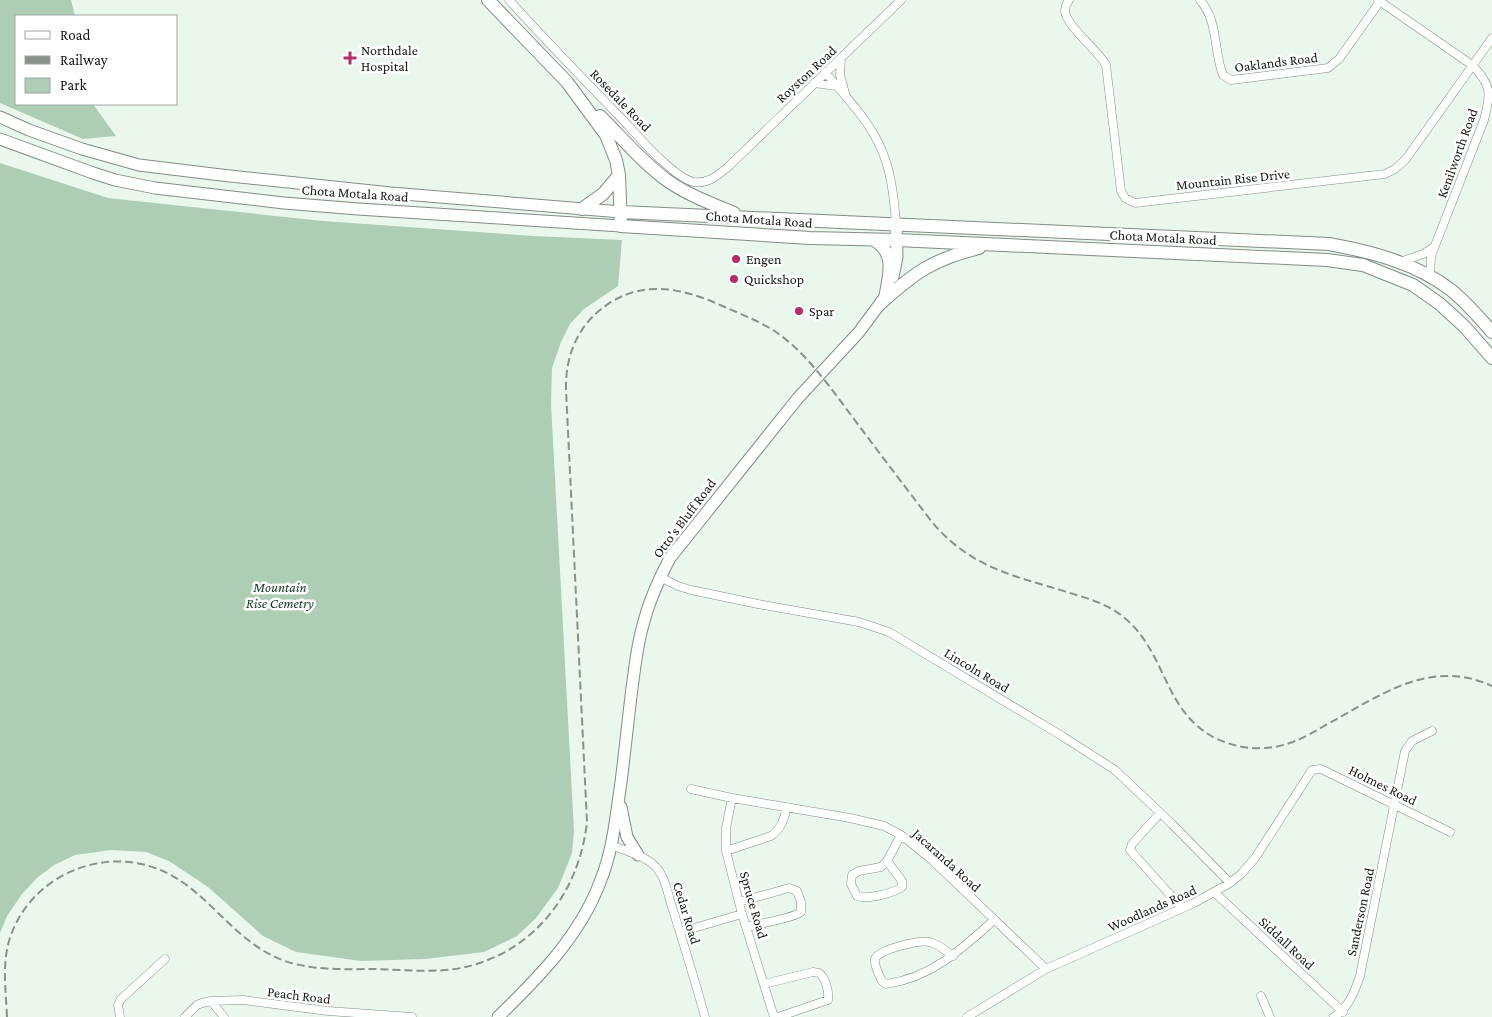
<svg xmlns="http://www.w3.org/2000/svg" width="1492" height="1017" font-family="'Crimson Pro',serif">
	<rect width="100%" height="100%" fill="#e9f7ec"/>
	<path fill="#adceb5" d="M0,0H71L75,16H16V104H93L116,136L83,139L0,103Z
		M0,163L108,198L145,202L323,221L533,236L622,240L618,286L584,309L570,324L561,342L552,368L551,404L574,831L572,853L558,888L536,918L517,936L484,952L425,959L361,961L296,952L263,936L208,887L169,861L146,852L111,850L75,855L54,865L37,878L22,894L7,916L0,933Z"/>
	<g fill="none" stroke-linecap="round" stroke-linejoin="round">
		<g stroke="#818d83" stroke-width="9">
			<path id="street" d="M509,0C546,41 584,80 623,120C637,135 675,179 694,182C709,184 718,175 728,167L901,0
				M1069,0C1067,3 1065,7 1065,11C1066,26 1098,50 1106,65L1121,191L1125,198L1135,203L1385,174L1395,169L1406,159L1492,38
				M1200,0C1219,22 1213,50 1223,75L1231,80L1328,68L1339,59L1381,0
				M1378,0L1472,65C1492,85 1491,94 1484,120L1431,256L1430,277
				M841,58L840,75L845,93
				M825,72C844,95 865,116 878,142C891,167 894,197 896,224
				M814,83L837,86
				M1400,262L1423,254L1434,247
				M660,577L678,586L691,590L758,604L859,622L889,632L1062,736L1115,770L1172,824L1230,883
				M691,789L732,798L850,818L884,826L901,835L931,859L1046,969
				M732,798L726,828V851L742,914L774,1017
				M1160,813L1132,844L1130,850L1182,908
				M611,845C626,851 644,855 656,867C666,878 668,896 673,910C684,945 695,981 705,1017
				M726,851L771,836C782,828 784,819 787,807
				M887,861L881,867L859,871L852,875L851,884L857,896C866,900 894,893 902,887V881L887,861L901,835
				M1215,893L1343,1012
				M739,902L789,888L797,891L801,902V912C794,918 758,924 746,927
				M680,932L742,914
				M953,956C946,951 938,944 930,942C920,940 878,949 875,959C874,966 879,975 882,981L886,984C931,978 962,949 994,920
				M764,984L813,972L819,973C826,978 829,992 828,1000L778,1017
				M1261,996L1270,1017
				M211,1001L224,1017
				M120,1017L118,1005L121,999L165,959
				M185,1017L197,1005L202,1003L211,1001L243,1000L328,1011L412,1017
				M967,1017L1046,969L1194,903L1230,883L1241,874L1255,858L1312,770L1321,769L1450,832
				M1334,1017C1349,1007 1354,993 1360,976L1405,751L1412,741L1432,731"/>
		</g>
		<g stroke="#818d83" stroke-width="13">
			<path id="secondary" d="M0,117L29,130L82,149L139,165L221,175L391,193L621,212
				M0,139L93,173L115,180L155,188L284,203L358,209L621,226
				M893,277L897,257L896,224
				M621,807L627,837L638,855
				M498,1017C538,978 580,936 600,882C613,851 616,816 621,782C625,751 628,720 632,688C635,667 637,645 643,625C649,601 659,579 670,558L798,398L859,332L885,297"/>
		</g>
		<g stroke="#818d83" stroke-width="14">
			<path id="primary" d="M488,0L567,82L606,135L616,160L619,175L621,226L810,238L897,240L1327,260L1363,265L1413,285L1440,304L1465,327L1492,358
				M600,116C622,138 643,163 668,181C688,195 712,204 734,213
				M582,209L603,194L619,175
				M621,212L1329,244C1372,252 1416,263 1451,290C1466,302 1479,317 1492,332
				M874,240C897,253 889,276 885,298
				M881,303C915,272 934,259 979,248"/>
		</g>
		<use href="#street" stroke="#fff" stroke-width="8"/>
		<use href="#secondary" stroke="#fff" stroke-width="11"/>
		<use href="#primary" stroke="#fff" stroke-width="12"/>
		<path stroke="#88928a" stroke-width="2" stroke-dasharray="8 4" stroke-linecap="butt" d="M7,1017C6,991 2,966 9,941C29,874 108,842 169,874C213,897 235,943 285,961C314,971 346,969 377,969C405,970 434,973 461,968C534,953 579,893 587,822L566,390C565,353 580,320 613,301C645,282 678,288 711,301C733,311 756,319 776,332C808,354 831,389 854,419C880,454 906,488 932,522C971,568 1012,575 1067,592C1086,598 1106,603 1122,616C1167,650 1162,712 1217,739C1231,745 1246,749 1261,748C1285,748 1304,738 1324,726C1378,697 1429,657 1492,686"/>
	</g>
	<g fill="#b92c63" stroke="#fff" stroke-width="2">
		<path d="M347.5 50.5h5v5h5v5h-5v5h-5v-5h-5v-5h5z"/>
		<circle cx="736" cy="259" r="5"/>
		<circle cx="734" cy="279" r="5"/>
		<circle cx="799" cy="311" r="5"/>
	</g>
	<g text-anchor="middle" stroke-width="5" stroke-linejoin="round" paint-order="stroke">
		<g font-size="14" fill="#131814" stroke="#fff" text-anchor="start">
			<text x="361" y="55">Northdale<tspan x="361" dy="16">Hospital</tspan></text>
			<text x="746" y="264">Engen</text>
			<text x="744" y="284">Quickshop</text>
			<text x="809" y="316">Spar</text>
		</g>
		<g font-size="14" fill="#131814" stroke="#fff">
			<text transform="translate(1276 62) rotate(-7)" y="5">Oaklands Road</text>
			<text transform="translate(806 74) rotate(-43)" y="5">Royston Road</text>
			<text transform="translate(621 100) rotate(46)" y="5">Rosedale Road</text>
			<text transform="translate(1457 153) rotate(-70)" y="5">Kenilworth Road</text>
			<text transform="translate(1233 179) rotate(-6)" y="5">Mountain Rise Drive</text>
			<text transform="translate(355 193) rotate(4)" y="5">Chota Motala Road</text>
			<text transform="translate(759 219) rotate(4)" y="5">Chota Motala Road</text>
			<text transform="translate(1163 237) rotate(3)" y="5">Chota Motala Road</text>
			<text transform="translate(684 518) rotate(-53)" y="5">Otto's Bluff Road</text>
			<text transform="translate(977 670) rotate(31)" y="5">Lincoln Road</text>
			<text transform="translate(1383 785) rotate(26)" y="5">Holmes Road</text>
			<text transform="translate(947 860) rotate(42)" y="5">Jacaranda Road</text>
			<text transform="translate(754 905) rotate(74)" y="5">Spruce Road</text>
			<text transform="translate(1152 908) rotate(-24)" y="5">Woodlands Road</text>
			<text transform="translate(1360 912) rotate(-78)" y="5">Sanderson Road</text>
			<text transform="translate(687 913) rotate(73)" y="5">Cedar Road</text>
			<text transform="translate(1287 943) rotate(43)" y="5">Siddall Road</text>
			<text transform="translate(299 995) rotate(7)" y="5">Peach Road</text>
		</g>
		<g font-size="14" font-style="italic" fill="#123920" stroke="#fff">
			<text x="280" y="592">Mountain<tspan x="280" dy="16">Rise Cemetry</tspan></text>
		</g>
	</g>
	<rect x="15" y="15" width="162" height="90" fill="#ffffff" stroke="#a1a3a1"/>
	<rect x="25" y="31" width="25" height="8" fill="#ffffff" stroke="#a1a3a1"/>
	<text x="60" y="40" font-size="15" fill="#131814">Road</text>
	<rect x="25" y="56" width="25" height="8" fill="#88928a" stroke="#a1a3a1"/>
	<text x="60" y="65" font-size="15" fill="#131814">Railway</text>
	<rect x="25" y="78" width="25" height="15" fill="#adceb5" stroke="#a1a3a1"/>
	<text x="60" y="90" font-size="15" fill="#131814">Park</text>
</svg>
